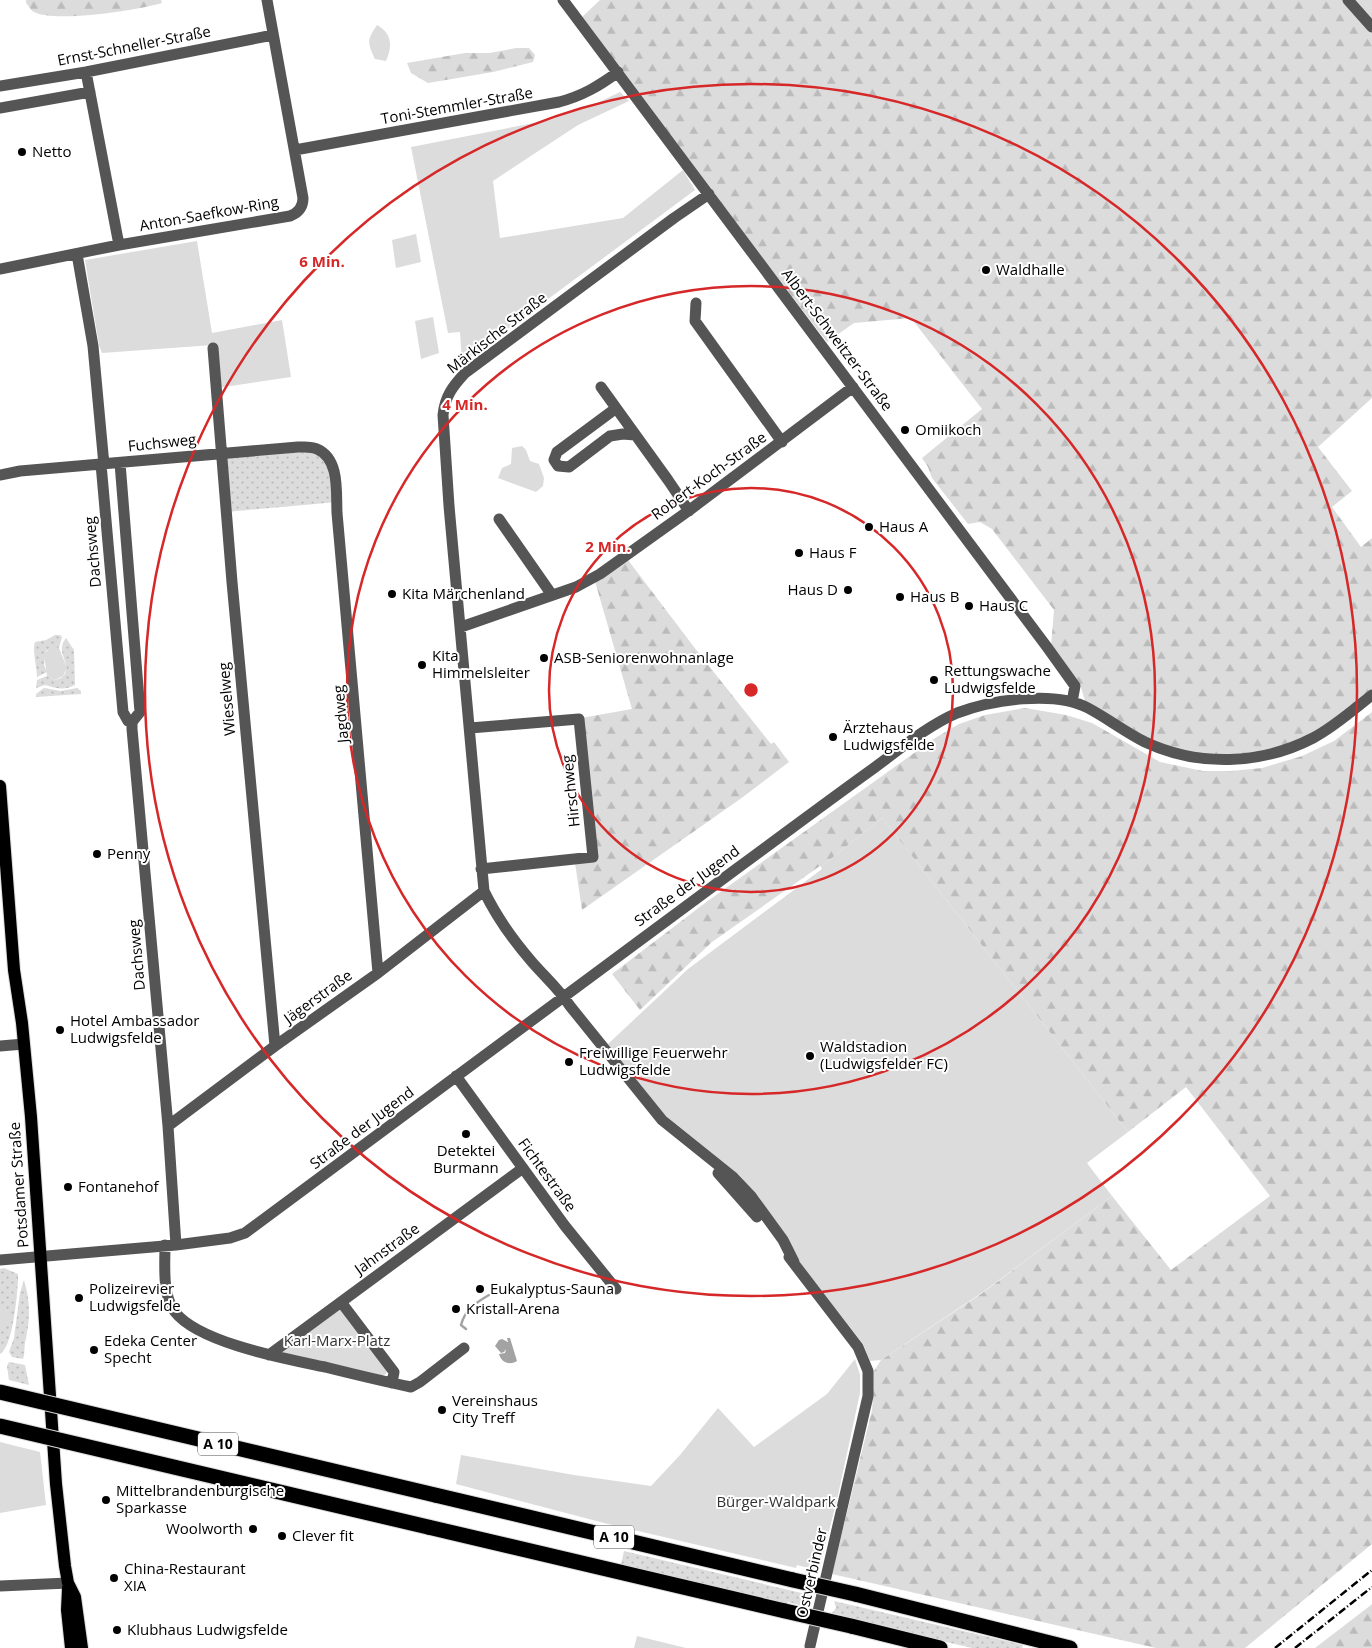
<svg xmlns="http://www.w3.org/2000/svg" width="1372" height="1648" font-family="'Open Sans',sans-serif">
	<defs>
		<pattern id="grass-dots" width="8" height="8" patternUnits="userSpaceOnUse" patternTransform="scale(1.25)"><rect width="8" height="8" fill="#dcdcdc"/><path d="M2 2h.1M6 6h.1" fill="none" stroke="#bbb" stroke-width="1.8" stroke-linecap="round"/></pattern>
		<pattern id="forest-firs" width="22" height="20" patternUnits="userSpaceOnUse" patternTransform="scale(1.25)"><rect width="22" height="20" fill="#dcdcdc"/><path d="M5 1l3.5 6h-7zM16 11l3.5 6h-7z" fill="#bbb"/></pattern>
	</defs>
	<rect width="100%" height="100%" fill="#fff"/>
	<path fill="url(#grass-dots)" d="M317,449L326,455L337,502L226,512L221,453Z
		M55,635H60L62,637L59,648L49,649L46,651L44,665L47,672L37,677C37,667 32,651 35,642L46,640Z
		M66,638L74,650L75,685C64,691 56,688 45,685L36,688L37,680L47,676L55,680L61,678L65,674C70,660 55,653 66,638Z
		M44,688L61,691L77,688L81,691V694L36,697V694Z
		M4,1268L18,1274V1281C17,1296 13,1347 0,1354V1269Z
		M24,1280C31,1304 30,1320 25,1343C24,1349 25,1354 23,1359L12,1357L9,1352L14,1338L20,1293Z
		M9,1362L25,1365L29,1385L9,1380L7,1366Z
		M624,1551L810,1595L806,1599L807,1607L788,1602L787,1604L621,1565Z
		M834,1601L1023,1645L1022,1648H972L852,1620L853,1618L832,1613L836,1608Z"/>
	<path fill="url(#forest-firs)" d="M26,0H161L162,3C139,10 55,23 34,12C31,11 29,6 26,3Z
		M600,0H1372V398L1318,447L1352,491L1332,507L1361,547L1372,538V689L1339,717L1293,744L1236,755L1187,753L1155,742L1085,701L1080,684L1051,646L1054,610L992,529L980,522L968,524L932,478L928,467L922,458L982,409L911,318L854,323L827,342L579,20Z
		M516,48H529L535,55L533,62L493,72L428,83L411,73L407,63L465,53H490Z
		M625,556L697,651L771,744L774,742L789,762L743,797L582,910L575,863L595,859L581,718L632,709L594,578Z
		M1025,708L1066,715L1092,723L1160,762L1203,771H1231L1262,768L1302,756L1334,741L1372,712V1544L1245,1648H1156L832,1574L872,1410L873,1396L872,1374L881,1360L981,1294L1112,1196L1171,1270L1270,1196L1186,1087L1128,1132L882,818L821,867L820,866L712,942L640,1010L612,974L705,903L935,738L959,724L985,715Z
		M1372,1604V1648H1315L1371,1605Z"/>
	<path fill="#dcdcdc" d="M377,25C393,34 392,47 386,61L375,59C367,42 367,40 377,25Z
		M620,92L629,101L578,125L493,181L500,238L623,218L683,170L695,190L462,363L460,332L448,333L411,147L549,120L591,106Z
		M416,234L421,262L396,268L392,240Z
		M197,241L212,333L282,320L291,377L217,388L213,345L102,353L99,345L85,260Z
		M433,317L439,353L421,359L415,321Z
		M522,446L526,450L530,461L539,464L544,478L543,486L536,492L498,478L502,468L511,464L512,448Z
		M56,647L59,648L67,668L63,676L55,680L47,676L44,654L49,649Z
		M882,818L1128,1132L1087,1163L1112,1196L983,1292L881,1360L870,1361L863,1344L797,1259L759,1197L739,1175L665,1115L608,1044L688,969L822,869L821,867Z
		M5,1309L10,1317L0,1327V1312Z
		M339,1309H343L387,1370L386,1374L382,1376L284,1354L283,1351Z
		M855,1359L860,1375V1393L838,1495L819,1571L797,1565L796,1568L604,1523L456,1484L461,1455L574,1475L651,1486L680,1455L718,1408L754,1447L827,1394Z
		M0,1442L40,1452L46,1505L0,1513Z
		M637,1636L686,1648H634Z"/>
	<path fill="#a3a3a3" d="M507,1338H510L517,1361C509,1366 501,1362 499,1354L505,1353L506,1349L504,1352L501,1353L495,1346L499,1340L502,1339L508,1342Z"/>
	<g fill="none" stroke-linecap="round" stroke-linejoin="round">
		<path stroke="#a3a3a3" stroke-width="2.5" d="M466,1329L461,1325C465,1309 477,1302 489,1295"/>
		<g stroke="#dbdbdb" stroke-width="14">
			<path id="major" d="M0,786L14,970L22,1023L31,1117L56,1484L65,1566L68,1583L75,1597L82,1648
				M68,1588L67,1610L71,1648"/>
		</g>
		<g stroke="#dbdbdb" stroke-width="17">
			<path id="highway" d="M435,1495L793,1580
				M428,1527L785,1611
				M855,1594L1070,1648
				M851,1626L940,1648"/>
		</g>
		<path stroke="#555" stroke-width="11" d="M563,0L1047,647L1075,686L1072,702
			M1348,0L1372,27
			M86,72L119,245
			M0,86L86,72L273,35
			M0,108L90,92
			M295,150L559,102C582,96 599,86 618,72
			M709,194L674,218L465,373C453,386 445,396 443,415L449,506L484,891C496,916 513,940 532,962C545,977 559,989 570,1006L662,1120L733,1177L751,1196L783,1240L794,1262
			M77,254L93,346L104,465
			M0,269L119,245L290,216C298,213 303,207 303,198L267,0
			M696,303L695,321L782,442
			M213,348L232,582L275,1046
			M601,387L668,480L689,511
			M615,409L557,452L554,460L558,466L569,467L610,436L623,434L635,435
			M120,463L140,712L132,722V729L168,1126L176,1245
			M101,464L123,712L128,721L132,722
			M0,475L20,471L298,447C304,447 311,446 317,449C340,459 336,492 337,513L378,973
			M499,519L552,595
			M461,627L576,587L600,574L691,509L853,387
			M470,728L579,719L593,857L481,869
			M0,1046L24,1044
			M456,1076L565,1226L616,1289
			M168,1126L275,1046L378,973L484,891
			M718,1173L757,1217
			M165,1245C165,1266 162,1295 175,1312C199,1343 287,1359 325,1367C353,1374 382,1381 411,1387L420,1382L464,1348
			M789,1257L858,1347L868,1371V1396L810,1646
			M0,1260L176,1245L230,1238L245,1233C410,1111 574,988 739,867C784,834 828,801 874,768C900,749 927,726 957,713C992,700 1054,690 1088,708C1107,718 1125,732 1145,742C1198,767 1261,765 1313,738C1334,727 1353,710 1372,695
			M341,1302L394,1372L392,1383
			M269,1355L523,1168
			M0,1586L68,1583"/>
		<use href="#major" stroke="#000" stroke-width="12"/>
		<use href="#highway" stroke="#000" stroke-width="15"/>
		<path stroke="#000" stroke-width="2.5" stroke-dasharray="8 2.5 1 2.5" stroke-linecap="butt" d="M1275,1648L1372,1570
			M1295,1648L1372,1587"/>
		<g stroke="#dbdbdb" stroke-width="17" stroke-linecap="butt">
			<path id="highway-bridge" d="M0,1392L435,1495
				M0,1426L428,1527
				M793,1580L855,1594
				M785,1611L851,1626"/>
		</g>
		<use href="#highway-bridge" stroke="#000" stroke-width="15"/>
	</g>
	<g fill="none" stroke="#d62828" stroke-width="2.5">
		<circle cx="751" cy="690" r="202"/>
		<circle cx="751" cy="690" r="404"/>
		<circle cx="751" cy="690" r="606"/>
	</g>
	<g fill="#000" stroke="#fff" stroke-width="2">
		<circle cx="22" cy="152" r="5"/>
		<circle cx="986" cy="270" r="5"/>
		<circle cx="905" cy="430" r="5"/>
		<circle cx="869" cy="527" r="5"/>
		<circle cx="799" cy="553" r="5"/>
		<circle cx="848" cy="590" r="5"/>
		<circle cx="392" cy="594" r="5"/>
		<circle cx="900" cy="597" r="5"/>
		<circle cx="969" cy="606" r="5"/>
		<circle cx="544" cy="658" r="5"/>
		<circle cx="422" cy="665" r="5"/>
		<circle cx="934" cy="680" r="5"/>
		<circle cx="833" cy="737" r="5"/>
		<circle cx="97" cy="854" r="5"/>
		<circle cx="60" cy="1030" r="5"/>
		<circle cx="810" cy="1056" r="5"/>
		<circle cx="569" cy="1062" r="5"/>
		<circle cx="466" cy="1134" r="5"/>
		<circle cx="68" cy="1187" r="5"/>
		<circle cx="480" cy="1289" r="5"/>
		<circle cx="79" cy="1298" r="5"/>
		<circle cx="456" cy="1309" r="5"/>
		<circle cx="94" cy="1350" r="5"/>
		<circle cx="442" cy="1410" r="5"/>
		<circle cx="106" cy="1500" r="5"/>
		<circle cx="253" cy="1529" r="5"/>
		<circle cx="282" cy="1536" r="5"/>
		<circle cx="114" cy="1578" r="5"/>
		<circle cx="117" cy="1630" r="5"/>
	</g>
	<g text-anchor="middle" stroke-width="4" stroke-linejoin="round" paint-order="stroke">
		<g fill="#fff" stroke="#4c4c4c" stroke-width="1">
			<rect x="198" y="1432.5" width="40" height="23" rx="4"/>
			<rect x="594" y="1525.5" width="40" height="23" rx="4"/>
		</g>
		<g font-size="14" font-weight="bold" fill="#000">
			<text x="218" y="1449">A 10</text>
			<text x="614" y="1542">A 10</text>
		</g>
		<g font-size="15" fill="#000" stroke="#fff">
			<text transform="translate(134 46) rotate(-11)" y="5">Ernst-Schneller-Straße</text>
			<text transform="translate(457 106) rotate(-10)" y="5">Toni-Stemmler-Straße</text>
			<text transform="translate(209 214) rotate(-10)" y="5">Anton-Saefkow-Ring</text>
			<text transform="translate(497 333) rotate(-38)" y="5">Märkische Straße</text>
			<text transform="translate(837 340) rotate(53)" y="5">Albert-Schweitzer-Straße</text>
			<text transform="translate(162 443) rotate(-6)" y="5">Fuchsweg</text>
			<text transform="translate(709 476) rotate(-36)" y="5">Robert-Koch-Straße</text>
			<text transform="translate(93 552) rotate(-95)" y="5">Dachsweg</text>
			<text transform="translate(227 699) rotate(-95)" y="5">Wieselweg</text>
			<text transform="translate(341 714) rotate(-95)" y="5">Jagdweg</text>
			<text transform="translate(571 791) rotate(-96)" y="5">Hirschweg</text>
			<text transform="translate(687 886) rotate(-36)" y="5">Straße der Jugend</text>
			<text transform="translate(137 955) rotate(-95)" y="5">Dachsweg</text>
			<text transform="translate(318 997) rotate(-36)" y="5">Jägerstraße</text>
			<text transform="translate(362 1128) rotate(-37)" y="5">Straße der Jugend</text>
			<text transform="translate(547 1175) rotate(54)" y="5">Fichtestraße</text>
			<text transform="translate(19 1185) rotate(-94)" y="5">Potsdamer Straße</text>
			<text transform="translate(387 1249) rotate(-36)" y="5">Jahnstraße</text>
			<text transform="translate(812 1573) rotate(-77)" y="5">Ostverbinder</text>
		</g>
		<g font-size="15" fill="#000" stroke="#fff" text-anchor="start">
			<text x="32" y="157">Netto</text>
			<text x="996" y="275">Waldhalle</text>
			<text x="915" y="435">Omiikoch</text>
			<text x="879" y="532">Haus A</text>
			<text x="809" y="558">Haus F</text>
			<text x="838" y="595" text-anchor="end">Haus D</text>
			<text x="402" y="599">Kita Märchenland</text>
			<text x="910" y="602">Haus B</text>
			<text x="979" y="611">Haus C</text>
			<text x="432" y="661">Kita<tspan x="432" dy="17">Himmelsleiter</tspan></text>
			<text x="554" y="663">ASB-Seniorenwohnanlage</text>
			<text x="944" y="676">Rettungswache<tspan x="944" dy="17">Ludwigsfelde</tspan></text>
			<text x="843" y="733">Ärztehaus<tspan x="843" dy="17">Ludwigsfelde</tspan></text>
			<text x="107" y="859">Penny</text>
			<text x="70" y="1026">Hotel Ambassador<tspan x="70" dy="17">Ludwigsfelde</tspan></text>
			<text x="820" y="1052">Waldstadion<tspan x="820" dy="17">(Ludwigsfelder FC)</tspan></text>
			<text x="579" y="1058">Freiwillige Feuerwehr<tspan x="579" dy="17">Ludwigsfelde</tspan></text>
			<text x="466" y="1156" text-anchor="middle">Detektei<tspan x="466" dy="17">Burmann</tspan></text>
			<text x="78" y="1192">Fontanehof</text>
			<text x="89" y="1294">Polizeirevier<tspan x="89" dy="17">Ludwigsfelde</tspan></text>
			<text x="490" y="1294">Eukalyptus-Sauna</text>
			<text x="466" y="1314">Kristall-Arena</text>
			<text x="104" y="1346">Edeka Center<tspan x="104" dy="17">Specht</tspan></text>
			<text x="452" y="1406">Vereinshaus<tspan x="452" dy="17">City Treff</tspan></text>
			<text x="116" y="1496">Mittelbrandenburgische<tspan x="116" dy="17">Sparkasse</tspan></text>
			<text x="243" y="1534" text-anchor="end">Woolworth</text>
			<text x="292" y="1541">Clever fit</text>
			<text x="124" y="1574">China-Restaurant<tspan x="124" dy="17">XIA</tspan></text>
			<text x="127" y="1635">Klubhaus Ludwigsfelde</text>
		</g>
		<g font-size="15" fill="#333" stroke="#fff">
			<text x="337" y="1346">Karl-Marx-Platz</text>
			<text x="776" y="1507">Bürger-Waldpark</text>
		</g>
	</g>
	<circle cx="751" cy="690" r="8" fill="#d62828" stroke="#fff" stroke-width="2.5"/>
	<g font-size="15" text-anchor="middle" font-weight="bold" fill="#d62828" stroke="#fff" stroke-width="4" stroke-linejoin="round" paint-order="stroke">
		<text x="322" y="267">6 Min.</text>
		<text x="465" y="410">4 Min.</text>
		<text x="608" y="552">2 Min.</text>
	</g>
</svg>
